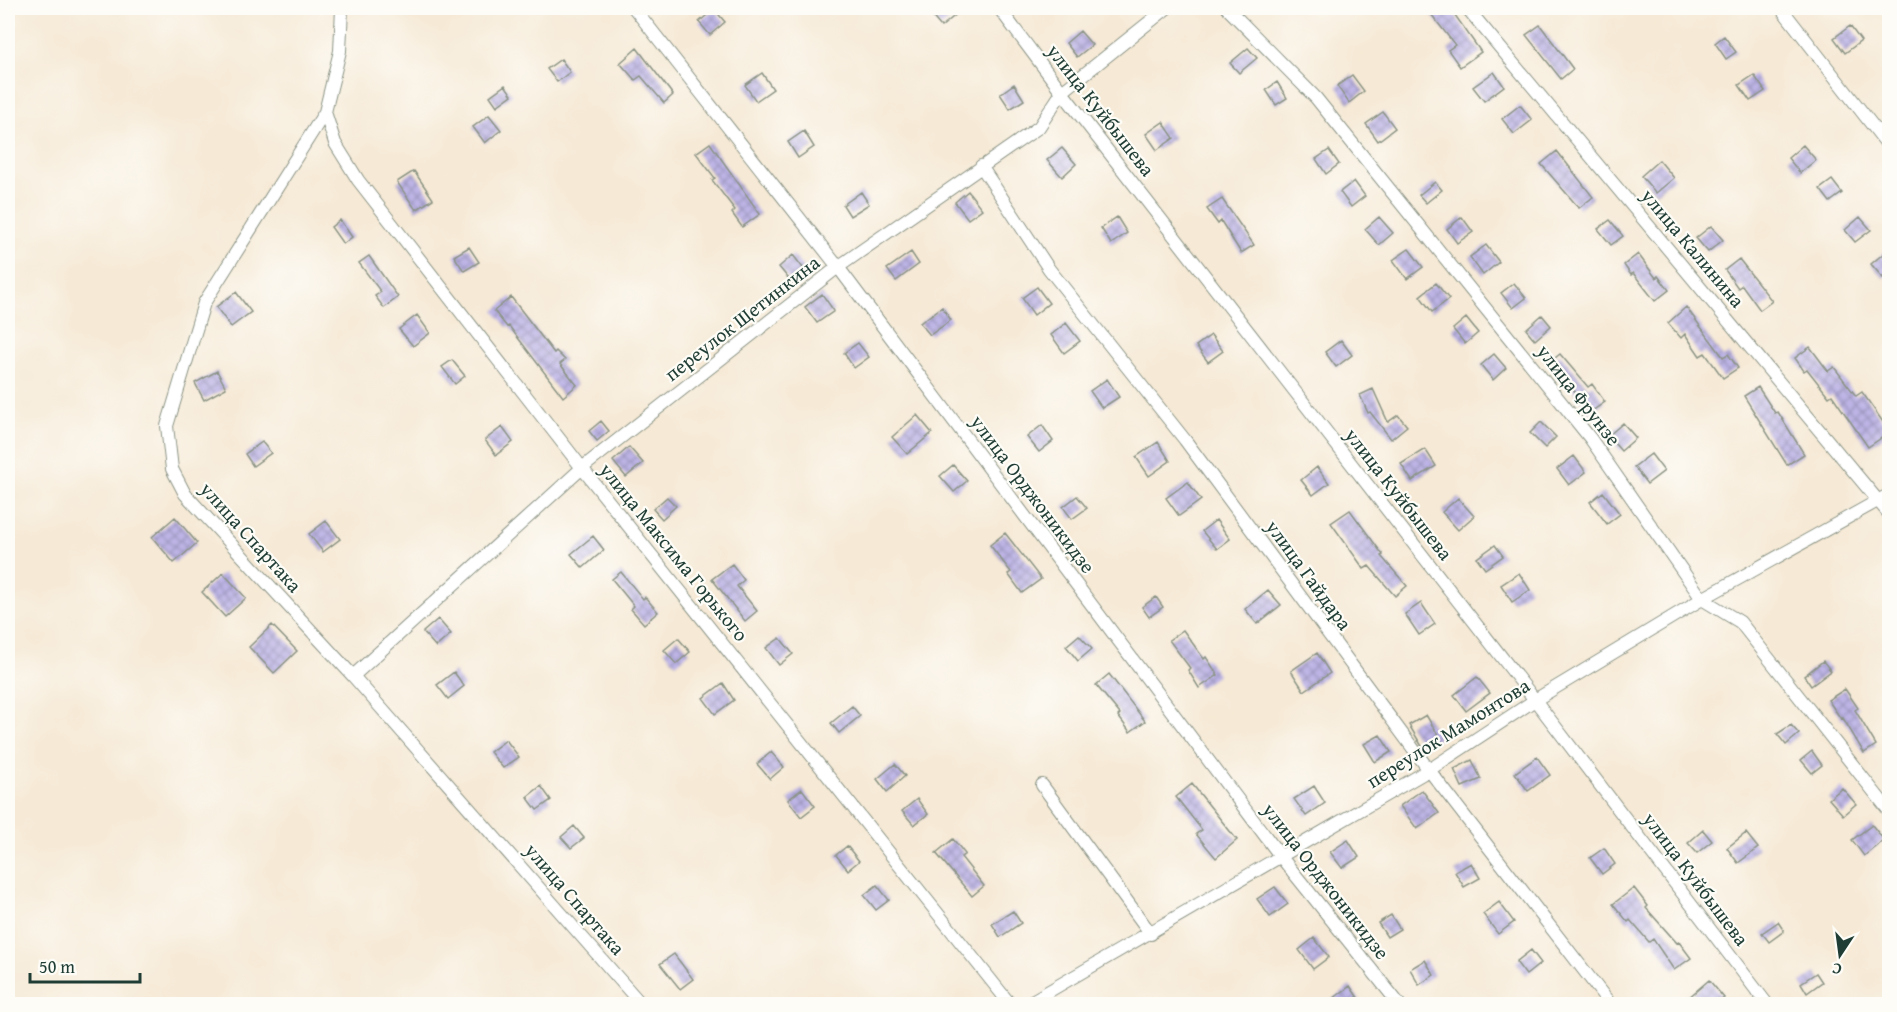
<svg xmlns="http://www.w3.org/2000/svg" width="1897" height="1012" font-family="'Gentium Book Plus',serif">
	<defs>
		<pattern id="building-cross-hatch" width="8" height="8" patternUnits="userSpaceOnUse" patternTransform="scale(1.5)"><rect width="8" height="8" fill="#beb5e6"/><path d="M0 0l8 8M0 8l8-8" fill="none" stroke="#9a94bb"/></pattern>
	</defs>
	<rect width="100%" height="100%" fill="#fdfcf7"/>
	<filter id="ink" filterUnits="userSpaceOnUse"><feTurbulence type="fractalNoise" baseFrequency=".0167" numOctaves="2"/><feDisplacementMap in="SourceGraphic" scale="12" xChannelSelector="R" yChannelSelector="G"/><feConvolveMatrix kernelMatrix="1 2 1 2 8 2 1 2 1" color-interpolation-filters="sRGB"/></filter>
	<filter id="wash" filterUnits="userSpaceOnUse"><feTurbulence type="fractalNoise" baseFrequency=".008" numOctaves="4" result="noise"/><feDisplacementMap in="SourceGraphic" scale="24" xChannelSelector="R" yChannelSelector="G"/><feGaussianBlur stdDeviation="1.35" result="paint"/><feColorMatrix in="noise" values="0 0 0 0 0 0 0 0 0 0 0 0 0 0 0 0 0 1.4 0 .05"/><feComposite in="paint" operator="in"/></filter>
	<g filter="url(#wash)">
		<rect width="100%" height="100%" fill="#f6e9d5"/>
		<g id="blocks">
			<path fill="url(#building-cross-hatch)" d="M925,8H964L941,27Z
				M1440,8H1450L1481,52L1460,67L1448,50L1455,45L1431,14Z
				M714,9L725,22L710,35L699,22Z
				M1540,25L1573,69L1561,79L1526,35Z
				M1850,26L1861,41L1845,53L1834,38Z
				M1080,31L1092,45L1077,57L1066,43Z
				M1724,36L1736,52L1726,59L1715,43Z
				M637,48L673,95L664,103L641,76L635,80L620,63Z
				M1248,48L1257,58L1239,73L1230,63Z
				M561,59L570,72L557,82L547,69Z
				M1494,72L1504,86L1484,101L1473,87Z
				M762,73L773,89L756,101L745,85Z
				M1352,75L1364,91L1349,103L1337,86Z
				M1754,75L1765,91L1750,101L1739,85Z
				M1277,82L1287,98L1276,105L1266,90Z
				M1014,84L1024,100L1010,109L1000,94Z
				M505,85L512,95L497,106L490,96Z
				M1520,105L1532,120L1514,134L1502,119Z
				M1383,112L1395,128L1378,141L1366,124Z
				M489,115L501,130L485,143L473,127Z
				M1163,122L1174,138L1157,150L1146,134Z
				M804,131L814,147L798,158L788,142Z
				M710,143L760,214L742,227L732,213L735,210L712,180L715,178L696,153Z
				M1803,145L1816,160L1800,173L1788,158Z
				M1062,148L1076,164L1062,177L1047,160Z
				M1329,150L1339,164L1326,174L1316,159Z
				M1557,151L1593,197L1579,208L1541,164Z
				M1659,160L1674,178L1656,193L1641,176Z
				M414,171L433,199L416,210L397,182Z
				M1832,180L1842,193L1830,202L1820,189Z
				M1354,181L1365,196L1351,207L1340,192Z
				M1435,182L1442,190L1426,203L1419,195Z
				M968,191L982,209L968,219L955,202Z
				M861,192L869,204L850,216L843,205Z
				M1222,199L1254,245L1241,253L1221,221L1218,224L1207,209Z
				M1117,217L1127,233L1111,244L1101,228Z
				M1379,217L1393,233L1379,245L1365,229Z
				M1462,217L1473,232L1457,243L1447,229Z
				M1860,217L1871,230L1855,242L1845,230Z
				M340,220L352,237L343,244L331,227Z
				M1610,220L1623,236L1611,245L1598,229Z
				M1711,226L1723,240L1708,252L1696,238Z
				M1486,245L1499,262L1483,275L1470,257Z
				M469,247L479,262L464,271L454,256Z
				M1890,248V272L1883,278L1871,264Z
				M1409,249L1423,267L1407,279L1393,260Z
				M911,252L919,264L896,281L887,269Z
				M1638,254L1656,278L1658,276L1669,290L1655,301L1633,273L1631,275L1624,265Z
				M793,255L807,273L793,284L779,267Z
				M369,256L398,297L384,308L375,296L381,292L359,263Z
				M1739,259L1772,301L1760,310L1742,285L1738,288L1725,270Z
				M1436,283L1449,299L1432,312L1420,296Z
				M1514,283L1526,298L1513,308L1501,293Z
				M1037,287L1049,303L1034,315L1022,298Z
				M236,292L251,312L231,327L216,307Z
				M822,294L834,311L817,323L805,307Z
				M511,297L554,353L556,351L565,360L560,364L577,385L563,397L509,326L507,327L494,311Z
				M942,307L951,320L930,335L920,323Z
				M1686,307L1723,357L1728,354L1738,368L1723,378L1705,353L1700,356L1685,334L1681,338L1668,323Z
				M417,315L430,333L413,346L399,329Z
				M1542,315L1551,326L1535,340L1526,329Z
				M1466,318L1478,333L1465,344L1453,329Z
				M1066,323L1080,341L1064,353L1051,335Z
				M1211,335L1223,351L1208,362L1196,346Z
				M1341,340L1352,355L1336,367L1325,352Z
				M858,343L869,357L854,368L844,353Z
				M1810,347L1828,371L1834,367L1856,396L1862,392L1890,432L1868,447L1832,395L1829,397L1807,369L1804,371L1795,358Z
				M1494,354L1506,368L1493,380L1481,365Z
				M1560,354L1588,387L1592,384L1605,402L1589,413L1567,380L1565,381L1550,362Z
				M452,360L465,376L455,384L442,367Z
				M217,371L226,388L204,400L195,383Z
				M1107,379L1119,397L1102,408L1090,391Z
				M1758,387L1775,413L1778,412L1804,454L1787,465L1744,396Z
				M1373,389L1388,422L1398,415L1407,426L1391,439L1370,412L1368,413L1360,395Z
				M917,415L932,433L907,454L892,437Z
				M601,421L609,431L597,441L589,431Z
				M1541,422L1556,437L1545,448L1530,433Z
				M1623,423L1636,438L1621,451L1608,436Z
				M1042,425L1053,441L1039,452L1027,437Z
				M502,427L513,442L496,455L485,440Z
				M262,442L271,453L253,466L245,454Z
				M1158,442L1170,461L1149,476L1136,457Z
				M629,447L643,463L626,477L613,461Z
				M1425,449L1436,466L1412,481L1401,464Z
				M1651,454L1664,471L1647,484L1634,467Z
				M1574,456L1586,472L1569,485L1557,469Z
				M953,465L967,481L954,492L940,476Z
				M1317,467L1329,483L1313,495L1301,480Z
				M1188,482L1201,500L1179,516L1166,498Z
				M1603,492L1620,514L1607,524L1590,502Z
				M1077,496L1087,508L1072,519L1063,507Z
				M667,497L676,506L662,519L653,509Z
				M1458,498L1474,516L1458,530L1442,512Z
				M1350,510L1383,555L1381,556L1407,586L1395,596L1369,566L1364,569L1331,523Z
				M175,517L197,543L174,563L152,537Z
				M1216,520L1230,539L1217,549L1202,531Z
				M326,521L340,539L323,552L309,534Z
				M1005,533L1041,579L1022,593L1008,574L1011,572L990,545Z
				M593,536L604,550L583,568L571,554Z
				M1495,545L1503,556L1485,569L1477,558Z
				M732,564L744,580L737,586L757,611L745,621L712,579Z
				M621,572L643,599L645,597L658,612L644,624L631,609L634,606L612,579Z
				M223,573L246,598L225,617L202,592Z
				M1519,573L1530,590L1512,602L1501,585Z
				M1268,590L1281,605L1257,624L1245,609Z
				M1156,597L1163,607L1149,617L1142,607Z
				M1421,603L1435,624L1419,635L1405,614Z
				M438,619L451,634L436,647L423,632Z
				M272,625L297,651L274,673L249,647Z
				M1183,630L1204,659L1206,657L1218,675L1199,688L1188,670L1190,668L1169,640Z
				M1079,635L1092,649L1078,661L1066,646Z
				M678,638L690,652L676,664L664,650Z
				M780,638L793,654L779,665L766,648Z
				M1317,653L1330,673L1304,691L1291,671Z
				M1823,661L1831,671L1811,686L1804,676Z
				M454,672L464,686L448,699L437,685Z
				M1109,674L1145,721L1130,732L1118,716L1120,714L1096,685Z
				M1477,677L1490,693L1466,711L1454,695Z
				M723,683L734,700L715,714L703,698Z
				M1845,689L1858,708L1855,710L1876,745L1864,753L1843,718L1841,719L1828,700Z
				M852,706L860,716L839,733L831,723Z
				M1426,715L1440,738L1423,748L1409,725Z
				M1791,725L1799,734L1786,745L1777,734Z
				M1380,735L1391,752L1375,762L1364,744Z
				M506,740L519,757L503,768L490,752Z
				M1812,751L1822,765L1812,773L1801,760Z
				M771,752L784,767L770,779L757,764Z
				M1537,757L1550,775L1528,791L1515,773Z
				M1472,760L1481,779L1462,787L1454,769Z
				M895,764L905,776L887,792L877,779Z
				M1192,784L1237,840L1216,858L1196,834L1202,830L1176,797Z
				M541,786L551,800L537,810L527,797Z
				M1314,786L1325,803L1306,816L1294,799Z
				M1842,788L1856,804L1843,815L1829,799Z
				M802,789L815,806L801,817L788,800Z
				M1422,790L1439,813L1417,829L1400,806Z
				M917,799L928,814L914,825L902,811Z
				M1872,825L1884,840L1864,856L1852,840Z
				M574,826L584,838L571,848L561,837Z
				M1703,830L1712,841L1697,853L1688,843Z
				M1746,833L1758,848L1738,863L1727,848Z
				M953,839L965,854L961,857L984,886L972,896L936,853Z
				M1348,840L1359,857L1342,868L1330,852Z
				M847,846L859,861L848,870L836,855Z
				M1604,848L1615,864L1602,874L1590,858Z
				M1471,863L1480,878L1464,887L1455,872Z
				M877,885L889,900L876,910L864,895Z
				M1275,887L1288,904L1270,917L1257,899Z
				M1634,888L1648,906L1646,908L1677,943L1679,942L1691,958L1674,970L1653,939L1649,942L1630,920L1628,922L1613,904Z
				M1499,902L1514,922L1498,934L1483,914Z
				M1013,911L1021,923L1000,937L992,924Z
				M1391,915L1400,929L1387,937L1378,923Z
				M1778,922L1784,931L1769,942L1762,933Z
				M1314,938L1329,957L1313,969L1299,950Z
				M1531,950L1541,963L1526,975L1516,962Z
				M674,954L693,979L680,989L660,964Z
				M1425,960L1434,975L1419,985L1410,969Z
				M1816,973L1822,982L1807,993L1801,983Z
				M1709,980L1724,998L1716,1005H1680Z
				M1350,986L1363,1005H1325Z"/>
		</g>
	</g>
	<g filter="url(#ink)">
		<use href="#blocks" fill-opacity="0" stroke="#8a9384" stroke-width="1.5"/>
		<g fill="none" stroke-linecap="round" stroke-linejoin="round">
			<g stroke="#8a9384" stroke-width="14">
				<path id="street" d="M342,8L340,51L325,112L204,303L167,426L172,469L185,494L353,676L641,1004
					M634,8L838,267L1281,857L1399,1004
					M999,8L1062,92L1535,700L1767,1004
					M1227,8L1316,98L1590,438L1702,599L1740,622L1890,812
					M1467,8L1890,515
					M1781,8L1890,148
					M325,112L335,143L358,180L582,468L1010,1004
					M981,166L1049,269L1185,440L1429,770L1610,1004
					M353,676L582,468L838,267L1039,127L1062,92L1167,8
					M1042,785L1151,934
					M1027,1004L1429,770L1535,700L1702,599L1890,494"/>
			</g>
			<use href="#street" stroke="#fff" stroke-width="12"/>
		</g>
	</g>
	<g text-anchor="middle" stroke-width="4.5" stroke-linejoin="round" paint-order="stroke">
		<g font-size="20" fill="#1f3d34" stroke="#fdfcf7">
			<text transform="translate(1101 110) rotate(52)" y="7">улица Куйбышева</text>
			<text transform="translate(1693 248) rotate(50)" y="7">улица Калинина</text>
			<text transform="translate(742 318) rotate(-38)" y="7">переулок Щетинкина</text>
			<text transform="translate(1579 395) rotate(52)" y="7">улица Фрунзе</text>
			<text transform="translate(1033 494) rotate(53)" y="7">улица Орджоникидзе</text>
			<text transform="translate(1399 494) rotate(52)" y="7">улица Куйбышева</text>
			<text transform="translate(251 537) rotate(48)" y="7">улица Спартака</text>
			<text transform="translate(674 552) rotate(51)" y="7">улица Максима Горького</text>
			<text transform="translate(1309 575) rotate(54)" y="7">улица Гайдара</text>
			<text transform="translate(1448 733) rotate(-32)" y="7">переулок Мамонтова</text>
			<text transform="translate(1696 879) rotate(53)" y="7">улица Куйбышева</text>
			<text transform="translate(1326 881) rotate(52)" y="7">улица Орджоникидзе</text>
			<text transform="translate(575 899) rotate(49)" y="7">улица Спартака</text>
		</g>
	</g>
	<rect width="1897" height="1012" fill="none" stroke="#fdfcf7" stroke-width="30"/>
	<g transform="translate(1840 955) rotate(193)" stroke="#fdfcf7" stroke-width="4.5" paint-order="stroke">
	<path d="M0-4.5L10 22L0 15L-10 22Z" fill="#1f3d34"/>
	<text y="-9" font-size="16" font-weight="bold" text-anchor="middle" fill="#1f3d34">С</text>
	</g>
	<path d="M30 973v9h110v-9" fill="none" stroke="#1f3d34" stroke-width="3"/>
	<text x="39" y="973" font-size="18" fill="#1f3d34" stroke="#fdfcf7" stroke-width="4.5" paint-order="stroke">50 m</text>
</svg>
